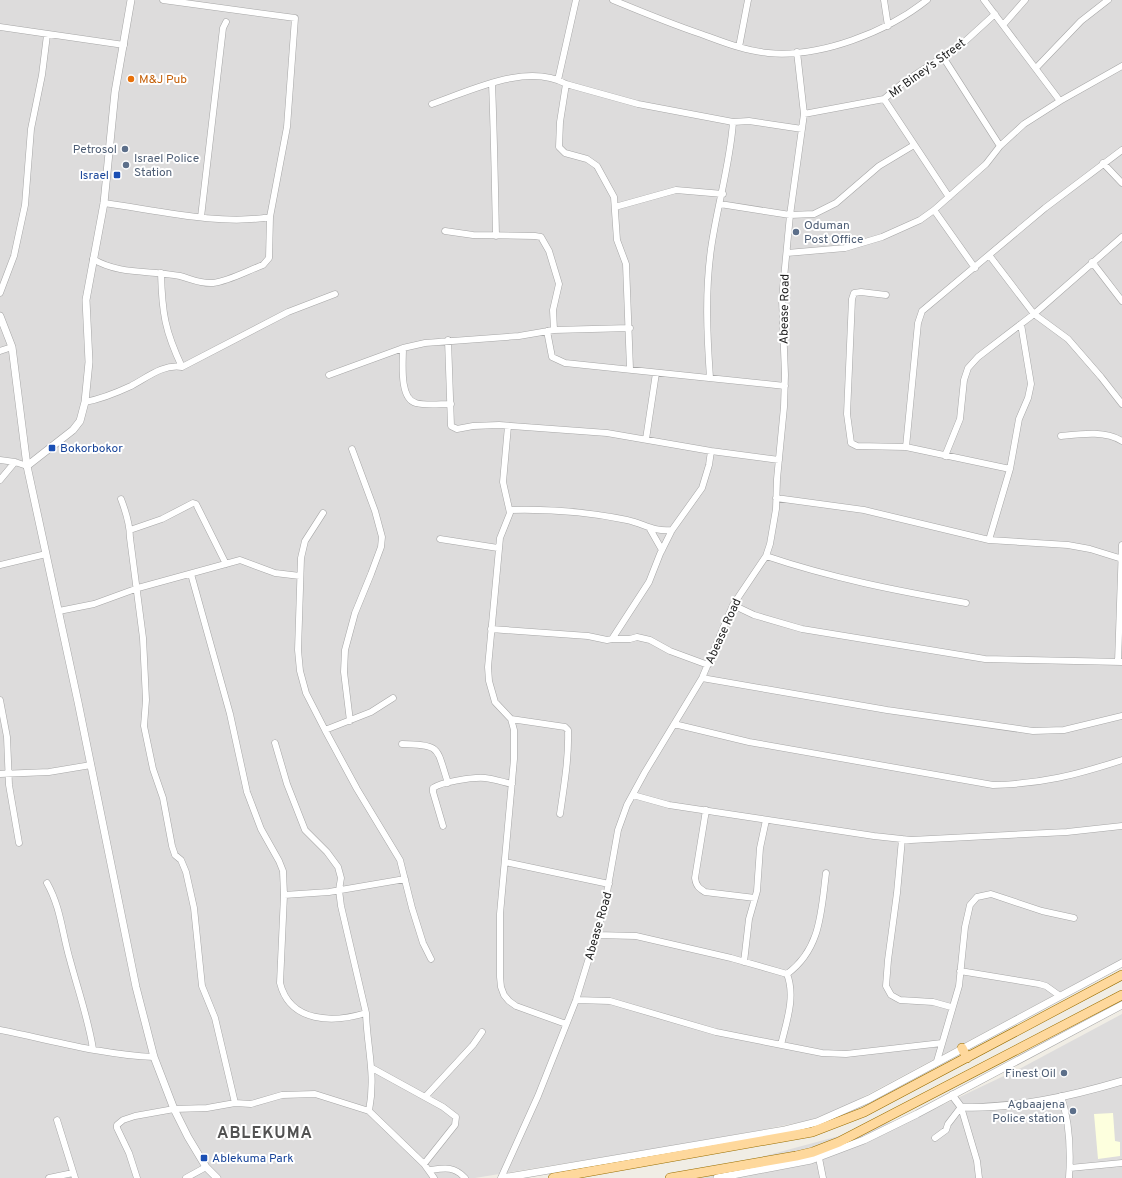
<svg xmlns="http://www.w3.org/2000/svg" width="1122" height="1178" font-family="Overpass,sans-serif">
	<rect width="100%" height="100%" fill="#f0ede5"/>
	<path fill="#dddcdc" d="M0,0H1122V959L850,1104L811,1120L761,1130L653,1149L475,1178H0Z
		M1122,1014V1178H683L928,1112L1023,1067Z"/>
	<path fill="#fdffde" d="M1113,1113L1115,1141L1120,1142V1156L1098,1159L1094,1114Z"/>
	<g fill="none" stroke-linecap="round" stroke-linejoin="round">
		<g stroke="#a6a6a6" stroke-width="7">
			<path id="minor" d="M613,0C642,12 671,24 701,34C723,42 745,51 768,53C820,58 887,32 927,0
				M884,0L888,26
				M984,0L1060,101
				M1003,25L1025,0
				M0,27L124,45
				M739,47L748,0
				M943,57L1000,146
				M1036,68L1081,21L1108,0
				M558,80L576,0
				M492,83C494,134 495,185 496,236
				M566,84L560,122L559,147L565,153L587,159L597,166L614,197L617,240L626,264L630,369
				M884,99L949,197
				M432,104C470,91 527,62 566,84L638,104L733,122L749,121L802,129
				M804,114L884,99L904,82L961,45L995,14
				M1103,163L1122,183
				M104,203C155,210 220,226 270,217L287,127L295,18L163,0
				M720,204L790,215L814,214L836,203L879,166L914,145
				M615,207L676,190L723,194
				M934,210L975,268
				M201,217L223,28L226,22
				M445,231L473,235L535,236L541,237L549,251L559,284L553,310L554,330
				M787,253L845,248L882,237L920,220L934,210L986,164L1000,146L1024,124L1060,101L1122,66
				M989,255L1034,314L1068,339L1101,377L1122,404
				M93,259C119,275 151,270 180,276C191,279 201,284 213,283C229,281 247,271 263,265L269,258L270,217
				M1092,262L1122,301
				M161,273C162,313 165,331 182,367
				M0,293L14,256L25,205L31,129L42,75L47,35
				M886,295L861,292L854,293L852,299L847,414L851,443L857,446L906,447L1010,469
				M547,331L552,357L565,363L785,386
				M448,340L451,426L457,429L473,426L499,425L607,433L711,451L779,460
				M403,348C403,362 399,399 416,403C426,406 440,404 451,404
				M0,351L12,347
				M329,375L403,348L425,343L519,336L554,330L630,328
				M710,378C707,335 705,292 711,249C717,206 730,165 733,122
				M85,402C101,399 116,393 131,386C148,377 163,364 182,367L288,312L335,294
				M508,426L503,482L510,513L500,538L488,667L489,681L495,702L511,719L514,730V759L500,914V977L501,987L504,995L509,1001L516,1006L566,1024
				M1061,436C1080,434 1105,430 1122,441
				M646,439L656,373
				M906,447L918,323L922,311L1045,208L1122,150
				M945,456L960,419L964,380L968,368L978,357L1034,314L1122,237
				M0,460L15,462
				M0,480L15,462L27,466
				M776,498L864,510L989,540L1068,545L1090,549L1122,559
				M121,499C126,512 130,524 130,538L143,638L146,700L144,726L153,769L163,798L172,846L175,855L181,860L186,872L194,908L202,986L215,1018L235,1103
				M510,510C549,509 589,512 627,520C645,524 653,532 672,530
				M323,513L305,541L301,558L298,650L300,671L306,693L325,730L357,789L400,860L412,908L423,943L431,959
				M650,529L662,550
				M130,530L162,519L193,503L196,504L226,564
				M440,539L498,548
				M989,540L1010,469L1019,419L1028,398L1031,384L1021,324
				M766,556C831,578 898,591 966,603
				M0,565L46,554
				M191,574L230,714L247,792L261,829L279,861L283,871L284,895L280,983C290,1023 333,1023 366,1013
				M733,605L754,615L802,629L985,659L1122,662
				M59,611L94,604L138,588L240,560L275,573L300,576
				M491,629L588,636L607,640L612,639
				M1118,662L1122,545
				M708,665L670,651L650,640L637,637L630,639H612L649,582L660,554L672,530L702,488L709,465L711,451
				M702,678L887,710L1033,731L1064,730L1122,716
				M0,700L7,737L9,785L19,843
				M511,719L565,727L568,730C569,758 564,786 560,814
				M350,721L344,672L345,650L355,613L371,574L381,547L382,537L375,511L352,449
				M674,724L749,742L993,785C1041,784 1076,775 1122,760
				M325,730L371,712L393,698
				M275,743L287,784L305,830L327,852L338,867L341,878L339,890L341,906L366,1013C367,1048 376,1074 369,1111
				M402,744C442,745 436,747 448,783
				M0,774L49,772L91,765
				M633,795L669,805L874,836L911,840L1067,832L1122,826
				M706,810L695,878C696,886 699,888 705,892L755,898
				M443,826L433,792V788C441,782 473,777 485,778C494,779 503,782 512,784
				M902,839L897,893L888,960L886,986L891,995L900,1000L933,1002L951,1007
				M505,862L609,884
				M47,883C61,908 62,933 70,960C78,990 88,1018 93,1049
				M284,895L329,892L405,879
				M596,935L636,936L731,958L787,974C796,997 786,1023 781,1045
				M744,962L749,919L757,891L760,848L766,820
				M960,971L1039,984L1046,986L1060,996
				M787,974C821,949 821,912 826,873
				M576,1000L610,1001L716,1032L822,1053L846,1054L942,1043
				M0,1030C51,1040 102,1055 154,1057
				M937,1061L959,986L965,927L970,905L977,897L991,894L1042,911L1074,918
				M372,1068L443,1107L456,1117L455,1125L424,1164
				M1061,1096C1070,1123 1071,1149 1069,1178
				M425,1097L473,1045L482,1032
				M961,1107L977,1161L979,1178
				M57,1120L75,1178
				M935,1138L946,1130L948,1124L961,1107
				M819,1158L823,1178
				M1070,1168L1122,1163
				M430,1170C445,1168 454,1166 465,1178
				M49,1178L73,1173
				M137,1178L129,1153L117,1128V1125L123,1120L135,1116L174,1109L207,1108L235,1103L251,1104L282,1095L315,1094L369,1111L424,1164L434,1178
				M186,1178L206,1167
				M501,1178L538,1096L576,1000L604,909L618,830L627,805L645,772L702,678L733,605L766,556L770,544L776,509L777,479L784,407L785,375L782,299L790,215L804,114L797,52"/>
		</g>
		<g stroke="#a6a6a6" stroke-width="8">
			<path id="tertiary" d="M0,316L12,347L27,466L78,702L136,987L154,1057L174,1109L188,1137L206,1167L217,1178
				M27,466L73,430L80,421L85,402L89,362L86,300L104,203L115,92L131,0
				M952,1095L961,1107C1015,1109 1071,1096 1122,1081
				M502,1178L785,1130L817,1122L869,1099L1122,963
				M717,1178L811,1160L864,1140L917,1114L1122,1005"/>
		</g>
		<g stroke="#996e00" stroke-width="10">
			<path id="primary" d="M962,1048L967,1058
				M553,1178L812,1132L864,1112L1122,975
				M670,1178L796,1156L813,1152L839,1142L1122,995"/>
		</g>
		<use href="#minor" stroke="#fff" stroke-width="6"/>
		<use href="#tertiary" stroke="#fff" stroke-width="7"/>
		<use href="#primary" stroke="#fed89c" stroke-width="9"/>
	</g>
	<circle fill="#e8710a" stroke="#fff" stroke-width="1.5" cx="131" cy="79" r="4"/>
	<g fill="#5c6f8a" stroke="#fff" stroke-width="1.5">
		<circle cx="125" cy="149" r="4"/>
		<circle cx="126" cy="165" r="4"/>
		<circle cx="796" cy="232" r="4"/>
		<circle cx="1064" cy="1073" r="4"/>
		<circle cx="1073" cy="1111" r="4"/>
	</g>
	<g fill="#1a4fb4" stroke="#fff" stroke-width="1.5">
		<rect x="113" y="171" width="8" height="8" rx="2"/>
		<rect x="48" y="444" width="8" height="8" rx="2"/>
		<rect x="200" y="1154" width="8" height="8" rx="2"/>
	</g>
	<g text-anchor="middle" stroke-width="4" stroke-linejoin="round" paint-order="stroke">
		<g font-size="12" fill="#1f1f1f" stroke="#fff">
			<text transform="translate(927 68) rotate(-36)" y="4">Mr Biney’s Street</text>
			<text transform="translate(784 309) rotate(-89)" y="4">Abease Road</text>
			<text transform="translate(723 631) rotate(-66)" y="4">Abease Road</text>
			<text transform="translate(598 926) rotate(-74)" y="4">Abease Road</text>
		</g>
		<g font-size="12" fill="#c56008" stroke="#fff" text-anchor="start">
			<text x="139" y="83">M&amp;J Pub</text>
		</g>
		<g font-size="12" fill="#4e5e75" stroke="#fff" text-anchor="end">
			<text x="117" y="153">Petrosol</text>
			<text x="134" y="162" text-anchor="start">Israel Police<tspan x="134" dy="14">Station</tspan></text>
			<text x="804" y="229" text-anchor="start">Oduman<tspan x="804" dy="14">Post Office</tspan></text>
			<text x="1056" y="1077">Finest Oil</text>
			<text x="1065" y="1108">Agbaajena<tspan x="1065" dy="14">Police station</tspan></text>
		</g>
		<g font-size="12" fill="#164399" stroke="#fff" text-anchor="start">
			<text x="109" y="179" text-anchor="end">Israel</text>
			<text x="60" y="452">Bokorbokor</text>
			<text x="212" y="1162">Ablekuma Park</text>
		</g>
		<g font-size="16" font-weight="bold" letter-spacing="1" fill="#525252" stroke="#fff">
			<text x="265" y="1138">ABLEKUMA</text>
		</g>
	</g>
</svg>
